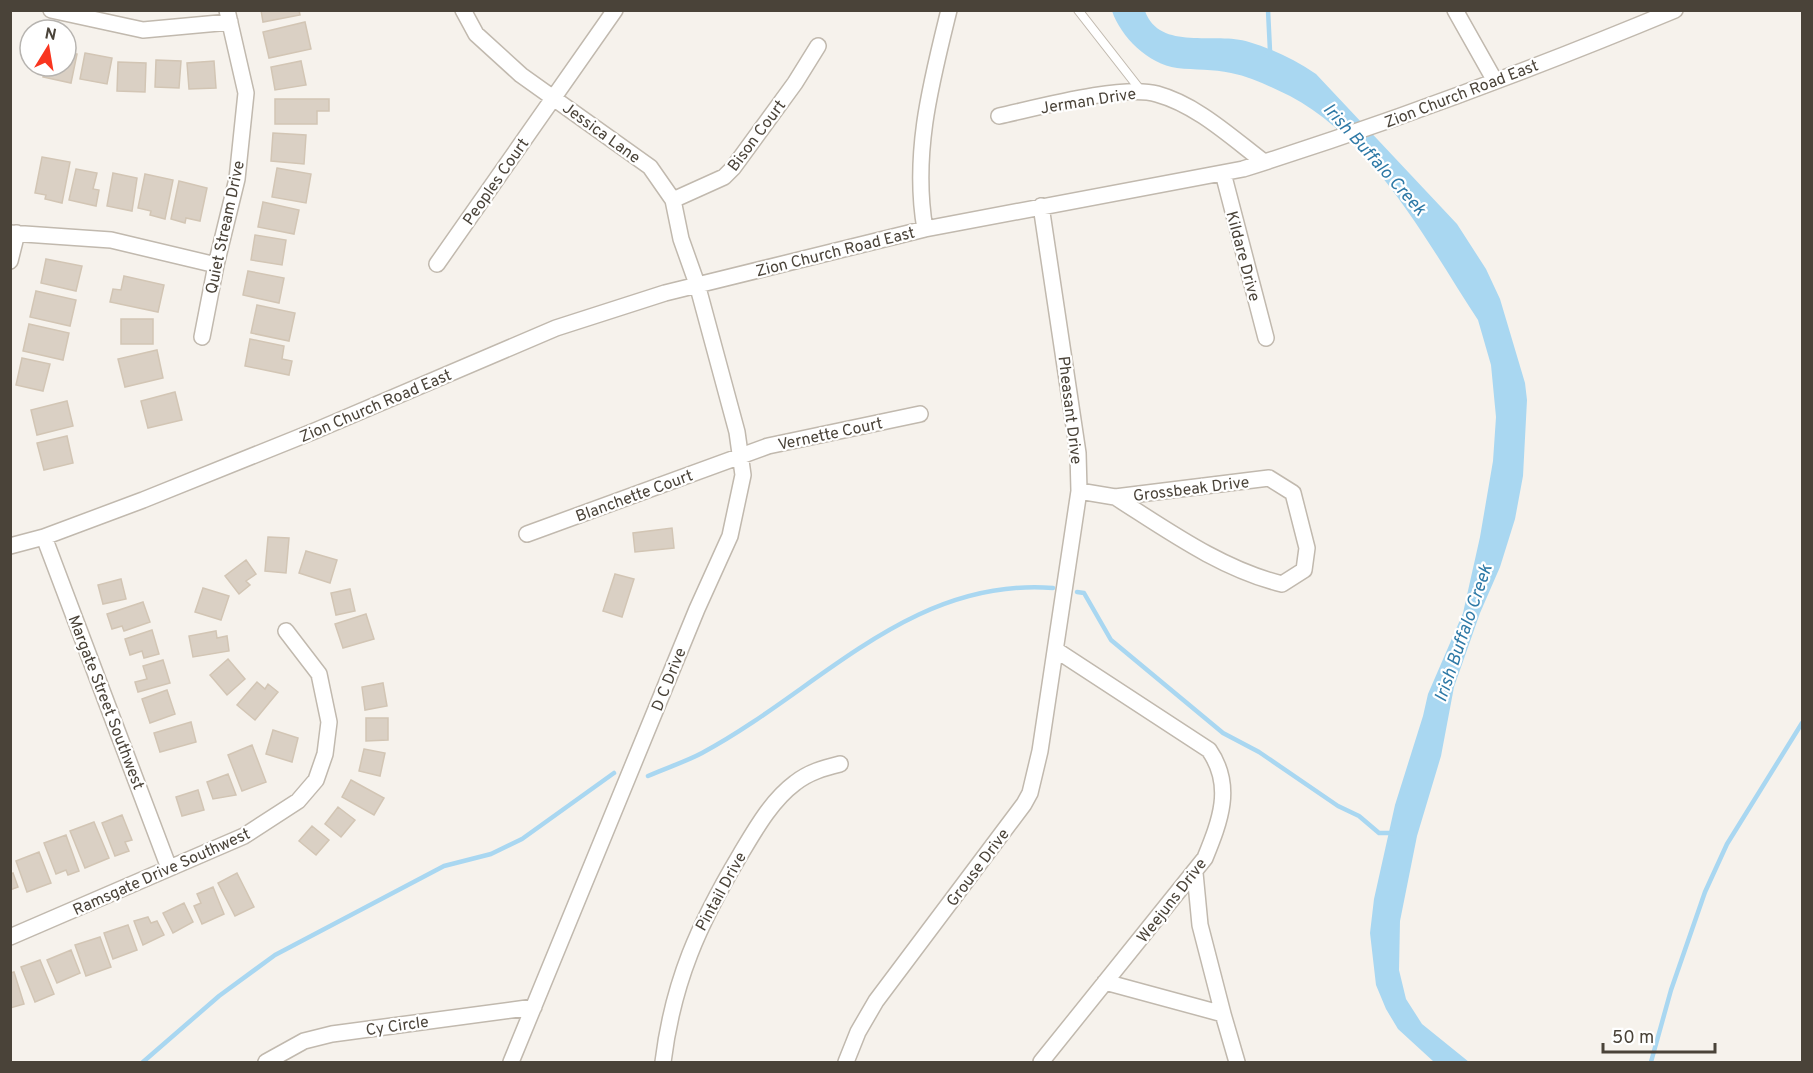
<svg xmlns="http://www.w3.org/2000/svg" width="1813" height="1073" font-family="Overpass,sans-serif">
	<rect width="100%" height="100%" fill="#f6f2ec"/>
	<path fill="#a9d7f1" d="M1112,11H1145C1160,52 1215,31 1249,42C1273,49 1295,60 1316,74L1457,224L1486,269L1500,299L1525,383L1527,400L1523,476L1515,519L1500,567L1480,613L1454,687L1441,756L1417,836L1400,921L1399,970L1406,999L1422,1024L1469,1062H1434L1398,1029L1386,1009L1376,985L1370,933L1374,899L1395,805L1423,716L1428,694L1463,613L1480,537L1493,461L1496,417L1491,365L1478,320C1428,244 1374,140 1290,96C1271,87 1252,77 1231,73C1213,69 1195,70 1177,68C1148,64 1121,37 1112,11Z"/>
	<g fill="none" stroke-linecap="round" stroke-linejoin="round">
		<path stroke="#a9d7f1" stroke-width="4.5" d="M1267,55L1270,51L1268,10
			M1077,592L1084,593L1111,640L1223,733L1259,752L1338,806L1359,816L1379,833H1394
			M648,776C666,768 685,762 702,753C818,691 910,577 1053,588
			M143,1062L219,996L275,955L444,866L491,854L522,839L614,773
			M1651,1062L1671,990L1705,892L1727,844L1802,723"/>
	</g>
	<path fill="#dad0c4" stroke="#d2c5b4" stroke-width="1.5" d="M261,10H299L300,15L263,22Z
		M305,22L311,49L269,58L263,32Z
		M66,52L77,54L71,83L43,77L46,66H66Z
		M85,53L112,58L107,84L80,79Z
		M156,60L181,61L179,88L155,87Z
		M214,61L216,88L189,89L187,63Z
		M301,61L306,85L275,90L271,67Z
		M118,62L146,63L145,92L117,91Z
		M275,99H329V111H317V124H275Z
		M273,133L306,135L304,164L271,161Z
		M42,157L70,162L62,203L45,199L46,195L35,193Z
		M277,168L311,174L306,203L272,197Z
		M76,169L97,173L93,189L99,190L96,206L69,200Z
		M113,173L137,178L132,211L107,206Z
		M145,174L173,180L165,219L150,215L151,211L138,208Z
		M179,181L207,188L200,221L186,218L185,223L171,219Z
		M263,202L299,210L294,234L258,227Z
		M255,235L286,240L282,265L251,260Z
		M46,259L82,266L76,291L41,283Z
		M248,271L284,278L279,303L243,295Z
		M124,276L164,285L158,312L110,302L113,289L121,290Z
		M36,291L76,300L70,326L30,317Z
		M257,305L295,313L289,341L251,333Z
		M121,319H153V344H121Z
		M29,324L69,333L63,360L23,351Z
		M250,339L284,346L282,359L292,361L289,375L245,366Z
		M157,350L163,378L125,387L118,359Z
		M22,358L50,364L43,391L16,385Z
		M175,392L182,420L148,428L141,401Z
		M67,401L73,426L37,435L31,410Z
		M67,436L73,463L44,470L37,443Z
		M672,528L674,548L635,552L633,533Z
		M268,537L289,538L286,573L265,571Z
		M306,551L337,560L330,583L299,573Z
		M246,560L256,574L246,581L250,585L239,594L225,576Z
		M615,574L634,579L622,617L603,611Z
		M121,579L126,599L103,604L98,585Z
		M203,588L229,596L221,620L195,612Z
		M350,589L355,611L336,615L331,593Z
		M143,602L150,622L124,631L122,626L112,629L107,614Z
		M366,614L374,639L343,648L335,624Z
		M152,630L159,654L144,658L142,651L130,655L125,639Z
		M216,631L217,638L227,636L229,651L193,657L189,636Z
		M228,659L245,679L227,695L210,675Z
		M163,660L170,683L138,692L135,682L147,679L143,666Z
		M257,682L265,689L268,684L278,692L255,720L237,705Z
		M383,683L387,706L365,710L362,687Z
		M167,690L175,714L150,723L142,699Z
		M366,718H388V740L366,741Z
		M191,722L196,742L160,752L154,733Z
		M273,730L298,738L292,762L266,754Z
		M252,745L266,782L242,791L228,755Z
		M364,749L385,753L380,776L359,771Z
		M228,774L236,795L213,799L207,782Z
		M351,780L384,798L374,815L342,797Z
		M198,790L204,810L182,816L176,797Z
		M338,807L355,820L341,837L325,824Z
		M122,815L132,840L125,842L129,851L115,856L102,823Z
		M94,822L109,858L85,868L70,831Z
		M312,826L329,840L316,855L299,841Z
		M66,835L79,871L68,875L66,870L56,874L44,843Z
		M39,852L51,883L27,892L16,861Z
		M13,873L18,887L10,890V874Z
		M237,873L254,907L235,916L218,883Z
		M213,887L224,914L202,924L194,906L201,903L197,894Z
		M184,903L193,922L173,933L163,913Z
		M148,917L151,923L157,921L164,935L143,945L134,921Z
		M128,925L137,950L113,959L104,933Z
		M100,937L111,967L86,976L75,945Z
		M71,950L80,973L57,983L47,960Z
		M40,960L54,994L35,1002L21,967Z
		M14,972L24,1004L10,1008V973Z"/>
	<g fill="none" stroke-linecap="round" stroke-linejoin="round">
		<g stroke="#c1b9ae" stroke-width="10">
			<path id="lane" d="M1078,10L1142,92"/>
		</g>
		<g stroke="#c1b9ae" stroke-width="18">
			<path id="street" d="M51,10L143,30L230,22
				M463,10L476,34L521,75L650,167L673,200L681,239L697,284L737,432L743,475L730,536L697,609L511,1062
				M1455,10L1495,81
				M999,116C1036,108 1123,84 1157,94C1197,105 1231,137 1264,162
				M1223,173L1266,338
				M673,200L724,177L733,168L795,83L818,46
				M925,229C912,154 931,83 949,10
				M10,233L111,240L216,265
				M10,261L17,233
				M437,264L615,10
				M202,337L216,265L237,179L246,93L227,10
				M1079,491L1115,497L1269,478L1293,493L1307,548L1304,570L1282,584C1221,569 1167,530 1115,497
				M527,534L768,446L920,414
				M44,537L169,868
				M10,546L44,537L143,500L317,430L556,328L665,293L925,229L1243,169C1389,123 1533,69 1675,10
				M1195,873L1200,925L1223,1014
				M10,937L244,836L298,801L316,780L325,754L329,722L319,674L286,631
				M1105,982L1223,1014L1237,1062
				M266,1062L304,1041L332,1034L534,1007
				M663,1062C673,981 699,924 740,855C755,830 771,801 795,783C809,772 824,768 840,764
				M846,1062L858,1032L876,1001L1024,804L1030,793L1040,751L1079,491L1078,453L1041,206
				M1041,1062L1205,858C1220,821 1234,786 1209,750L1056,650"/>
		</g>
		<use href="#lane" stroke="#fff" stroke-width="8"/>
		<use href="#street" stroke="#fff" stroke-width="15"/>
	</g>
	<g text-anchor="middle" stroke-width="4.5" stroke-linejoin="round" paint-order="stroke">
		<g font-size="16" fill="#4a4339" stroke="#fff">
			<text transform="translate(1461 93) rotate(-21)" y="6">Zion Church Road East</text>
			<text transform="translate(1088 100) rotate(-9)" y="6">Jerman Drive</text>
			<text transform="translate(602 132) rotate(36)" y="6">Jessica Lane</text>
			<text transform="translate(756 135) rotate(-53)" y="6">Bison Court</text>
			<text transform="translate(495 181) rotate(-55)" y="6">Peoples Court</text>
			<text transform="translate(224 227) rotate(-78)" y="6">Quiet Stream Drive</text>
			<text transform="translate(835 251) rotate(-14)" y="6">Zion Church Road East</text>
			<text transform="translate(1244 256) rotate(75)" y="6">Kildare Drive</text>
			<text transform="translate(375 405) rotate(-23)" y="6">Zion Church Road East</text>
			<text transform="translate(1071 410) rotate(83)" y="6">Pheasant Drive</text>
			<text transform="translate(830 433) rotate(-12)" y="6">Vernette Court</text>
			<text transform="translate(1191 488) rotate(-7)" y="6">Grossbeak Drive</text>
			<text transform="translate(634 495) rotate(-20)" y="6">Blanchette Court</text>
			<text transform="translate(668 679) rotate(-68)" y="6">D C Drive</text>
			<text transform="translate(107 702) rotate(69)" y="6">Margate Street Southwest</text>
			<text transform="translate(977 867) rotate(-53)" y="6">Grouse Drive</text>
			<text transform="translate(161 871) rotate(-24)" y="6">Ramsgate Drive Southwest</text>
			<text transform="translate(720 891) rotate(-61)" y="6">Pintail Drive</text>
			<text transform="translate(1171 900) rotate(-52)" y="6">Weejuns Drive</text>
			<text transform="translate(397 1025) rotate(-8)" y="6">Cy Circle</text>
		</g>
		<g font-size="18" font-style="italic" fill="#2e79a6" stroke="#fff">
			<text transform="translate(1375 159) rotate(48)" y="6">Irish Buffalo Creek</text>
			<text transform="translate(1463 633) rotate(-71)" y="6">Irish Buffalo Creek</text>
		</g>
	</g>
	<rect width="1813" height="1073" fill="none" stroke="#4a4339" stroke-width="24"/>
	<g transform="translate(48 48) rotate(11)"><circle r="28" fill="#ffffff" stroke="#b7b4b0" stroke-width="1.5"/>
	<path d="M0-4.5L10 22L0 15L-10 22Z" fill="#f9351f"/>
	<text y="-9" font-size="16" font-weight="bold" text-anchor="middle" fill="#4a4339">N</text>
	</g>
	<path d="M1603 1043v9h112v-9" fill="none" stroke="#4a4339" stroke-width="3"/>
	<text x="1612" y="1043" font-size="18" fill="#4a4339" stroke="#ffffff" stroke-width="4.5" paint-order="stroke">50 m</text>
</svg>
